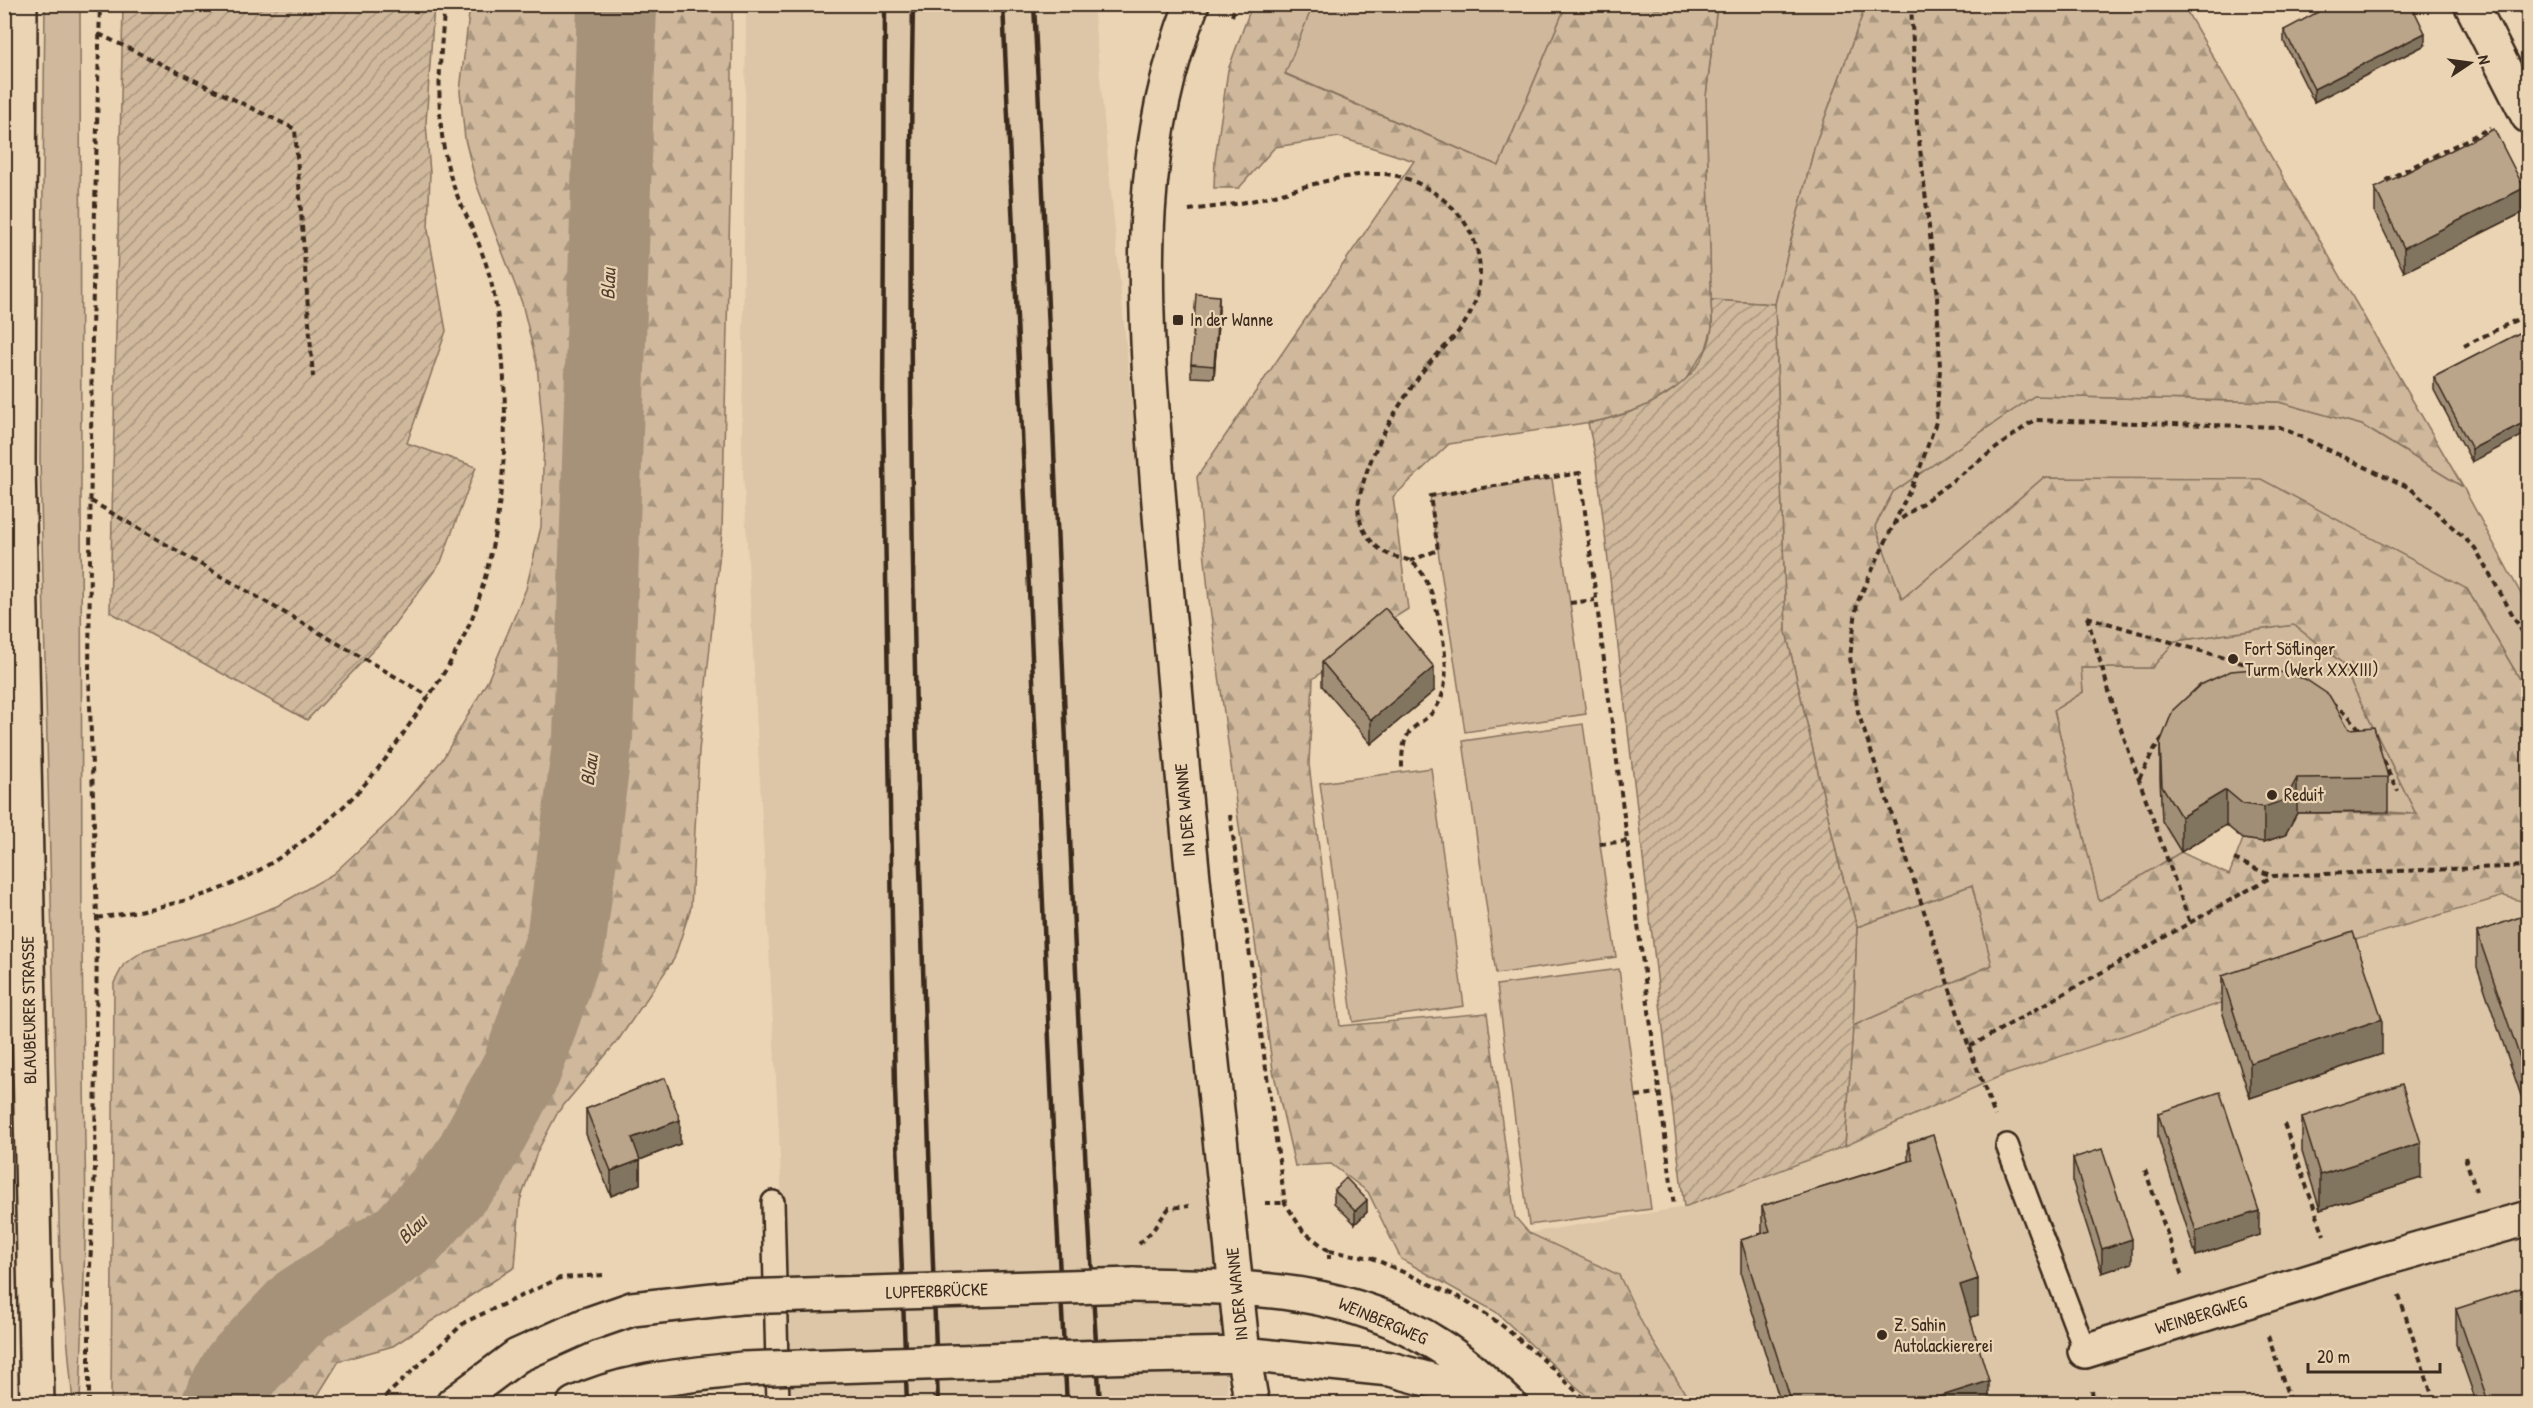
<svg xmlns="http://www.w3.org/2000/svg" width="2533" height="1408" font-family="'Patrick Hand',sans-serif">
	<defs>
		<pattern id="forest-firs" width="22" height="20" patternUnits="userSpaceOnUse" patternTransform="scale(1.5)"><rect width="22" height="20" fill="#cfb89c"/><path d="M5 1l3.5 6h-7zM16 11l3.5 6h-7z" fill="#a9967f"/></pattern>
		<pattern id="garden-furrows" width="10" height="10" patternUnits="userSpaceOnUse" patternTransform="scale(1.5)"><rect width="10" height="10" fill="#cfb89c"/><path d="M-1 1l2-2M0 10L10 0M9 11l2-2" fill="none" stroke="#a9967f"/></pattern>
	</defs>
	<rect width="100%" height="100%" fill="#ebd4b4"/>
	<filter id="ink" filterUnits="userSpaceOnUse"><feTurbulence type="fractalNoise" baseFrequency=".0167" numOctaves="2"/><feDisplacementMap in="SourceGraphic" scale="12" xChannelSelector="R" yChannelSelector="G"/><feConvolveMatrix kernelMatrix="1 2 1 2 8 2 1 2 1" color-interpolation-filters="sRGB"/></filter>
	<g filter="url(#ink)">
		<path fill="#dcc6a7" d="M746,5H1093L1229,1403H790L779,1134L742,452Z
			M2504,896L2528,903V1403H1691L1643,1325L1619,1275L1529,1233L1685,1207L1845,1146L1996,1078L2355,940Z"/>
		<path fill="#cfb89c" stroke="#85715d" stroke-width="1.5" d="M45,5H80L82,949L86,1210L80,1404L73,1403L60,1257L40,459Z
			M1313,5H1566L1499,166L1284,73Z
			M1717,5H1866L1815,145L1775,304L1711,300L1706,96Z
			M2034,396L2279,402L2362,425L2463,487L2528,607V693L2467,589L2043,478L1902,599L1875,526L1893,492Z
			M1552,479L1586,714L1465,732L1430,496Z
			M2294,625L2341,662L2416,814L2388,812L2329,730L2181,852L2099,902L2054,710L2083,692L2080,668H2151L2175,641Z
			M1583,724L1616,957L1496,974L1463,741Z
			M1431,768L1464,1006L1353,1022L1320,783Z
			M1972,885L1992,965L1853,1026L1857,927Z
			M1619,969L1651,1209L1529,1225L1497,985Z"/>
		<path fill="url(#forest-firs)" stroke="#85715d" stroke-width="1.5" fill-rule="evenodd" d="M470,5H732V121L722,532L699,751L691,907L674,959L619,1039L558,1112L537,1152L520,1201L515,1267L393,1346L339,1361L313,1403H111L114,983L124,964L145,950L210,932L277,906L333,874L392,819L442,760L488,680L526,589L541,527L544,441L537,364L522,303L476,183L465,139L460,91Z
			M1252,5H1313L1285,74L1499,166L1566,5H1717L1706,96L1712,328L1706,349L1684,382L1648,406L1604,420L1449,444L1393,497L1408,609L1373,631L1313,679L1309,764L1340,1026L1487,1013L1515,1217L1529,1233L1619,1275L1643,1325L1691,1403H1594L1496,1312L1401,1259L1368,1192L1331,1164L1295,1166L1273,1070L1245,871L1209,600L1197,477L1414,161L1339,137L1275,147L1239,188H1214L1215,160L1228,70Z
			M1866,5H2183L2463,487L2362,425L2279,402L2034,396L1893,492L1875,526L1902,599L2043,478L2261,479L2467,589L2528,693V903L2504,896L2355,940L2356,958L1996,1078L1845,1146L1853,1026L1992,965L1972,885L1857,927L1838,860L1786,632L1775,304L1815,145ZM2294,625L2341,662L2416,814L2297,813L2285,835L2264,842L2243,839L2229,875L2181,852L2099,901L2054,710L2083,692L2081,668H2152L2175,641Z"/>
		<path fill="url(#garden-furrows)" stroke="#85715d" stroke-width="1.5" d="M123,5H434L426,123L430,173L428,230L446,331L407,443L476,467L441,562L380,643L307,720L110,612Z
			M1711,300L1775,304L1786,632L1838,860L1857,927L1853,1026L1845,1146L1684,1207L1596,459L1588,423C1639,414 1705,387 1712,328C1713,319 1711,309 1711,300Z"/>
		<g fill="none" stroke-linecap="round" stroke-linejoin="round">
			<path stroke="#a69179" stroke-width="80" d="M222,1404L241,1369L302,1305L405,1239L469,1167L522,1068L566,940L593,738L617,4"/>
			<g stroke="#3b2a1e" stroke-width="26">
				<path id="service" d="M2007,1145L2085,1351
					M773,1202L778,1404"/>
			</g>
			<g stroke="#3b2a1e" stroke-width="38">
				<path id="minor" d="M2471,4L2528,116
					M2085,1351L2386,1258L2528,1218"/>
			</g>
			<g stroke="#3b2a1e" stroke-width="38">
				<path id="tertiary" d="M1192,4C1138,139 1142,281 1153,422C1158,495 1164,568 1171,640C1191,879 1218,1116 1243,1354L1252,1404
					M1133,1285C1240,1287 1345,1285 1438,1345C1464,1361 1486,1383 1509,1404
					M1136,1356L1243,1354L1390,1369L1445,1384L1500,1404
					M453,1404L517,1356L586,1325L632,1309L740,1297
					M574,1404C626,1379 685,1376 743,1369"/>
			</g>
			<g stroke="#3b2a1e" stroke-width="38">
				<path id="primary" d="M20,4L18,464L37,1404"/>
			</g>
			<path stroke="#3b2a1e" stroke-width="4" stroke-dasharray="6 4.5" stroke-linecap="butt" d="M1911,4L1917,123L1937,296L1940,369L1936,422L1920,468L1857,603L1850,657L1858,712L1969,1047L2273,876L2528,866
				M1232,16L1236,4
				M99,34L295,129L313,377
				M2386,180L2490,128
				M1189,210C1212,207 1236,205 1259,199C1301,189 1339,173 1383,174C1409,175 1434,190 1453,208C1487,243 1489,294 1458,332C1445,348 1429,361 1418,378C1392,415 1368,455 1359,500C1355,524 1370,547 1392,556C1397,558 1405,558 1410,561C1423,569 1430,587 1434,601C1442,628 1454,680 1437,706C1432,715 1425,719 1417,725C1401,736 1402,755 1402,772
				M2464,346L2528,314
				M91,501L429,696
				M1893,525L2034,420L2280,427L2410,488L2475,548L2528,642
				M1410,561L1438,550L1430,496L1580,473L1674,1206
				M1570,603L1595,600
				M2087,617L2265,670
				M2087,617L2116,715L2190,923
				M2332,704L2347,714L2361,731
				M2383,761L2398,791
				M2139,779L2155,748L2164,736
				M1230,815L1285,1203L1303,1231L1329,1251V1259
				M1600,844L1627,841
				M2234,859L2272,876
				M97,918C147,910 199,901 245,878C296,851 344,812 380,766C393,750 404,732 416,715C442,678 467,639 480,595C506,510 511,407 498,319C495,297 490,273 482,253C475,231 463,211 455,190C433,130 439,67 445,4
				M1969,1047L1995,1116
				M1636,1096L1658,1093
				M2284,1124L2324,1235
				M2465,1157L2476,1191
				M2145,1170L2183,1279
				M1265,1203H1284
				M1139,1244L1153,1230L1169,1208L1189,1206
				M1329,1251L1372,1258L1465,1300L1499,1323L1546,1362L1589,1404
				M2399,1296L2435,1404
				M2268,1336L2291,1404
				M2092,1391L2094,1404
				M89,1404V1286L95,1169L97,918L89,675L92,330L100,4
				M377,1404L465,1322L560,1278L603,1275"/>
			<use href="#service" stroke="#ebd4b4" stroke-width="21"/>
			<use href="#minor" stroke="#ebd4b4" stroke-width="33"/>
			<use href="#tertiary" stroke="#ebd4b4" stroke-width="33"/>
			<use href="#primary" stroke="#ebd4b4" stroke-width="33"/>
			<path stroke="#3b2a1e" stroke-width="4.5" d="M885,4L883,406L895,1089L907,1404
				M913,4C904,471 921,938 938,1404
				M1003,4L1057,1220L1067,1404
				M1034,4C1058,471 1069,938 1100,1404"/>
			<g stroke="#3b2a1e" stroke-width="38" stroke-linecap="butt">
				<path id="tertiary-bridge" d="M740,1297L1133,1285
					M743,1369L1136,1356"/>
			</g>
			<use href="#tertiary-bridge" stroke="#ebd4b4" stroke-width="33"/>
		</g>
		<path fill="#a08e77" stroke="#3b2a1e" stroke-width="1.5" d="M2525,4H2529V12Z
			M2284,30L2425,45L2314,102L2284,42Z
			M2375,188L2524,212L2404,272L2375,213Z
			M1219,309L1214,378L1191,377V364Z
			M2529,328L2472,462L2434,390V377Z
			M1322,662L1434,691L1371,744L1322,686Z
			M2349,729L2388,777V812L2297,813L2285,835L2264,842L2243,839L2226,825L2181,852L2162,821L2160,778V743Z
			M2529,914V1119L2477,967V932Z
			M2222,976L2382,1054L2250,1098L2222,1011Z
			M586,1109L680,1144L640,1160V1184L611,1196L586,1134Z
			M2158,1113L2259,1235L2196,1256L2158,1137Z
			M2302,1117L2421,1178L2320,1210L2302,1152Z
			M1908,1143L1978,1315L1970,1317L1989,1404H1781L1741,1275V1240L1762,1233V1206L1908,1161Z
			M2073,1158L2132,1263L2102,1273L2073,1183Z
			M1334,1190L1367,1212L1355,1224L1334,1203Z
			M2456,1309L2529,1404H2477L2456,1344Z"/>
		<path fill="#827461" stroke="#3b2a1e" stroke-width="1.5" d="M2425,33V45L2314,102V89Z
			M2524,188V212L2404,272V248Z
			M1219,296V309L1214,378V366Z
			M2529,420V432L2472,462V449Z
			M1434,667V691L1371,744V720Z
			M2297,778V813L2285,835L2264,842V807Z
			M2226,790V825L2181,852V817Z
			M2382,1019V1054L2250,1098V1063Z
			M680,1120V1144L632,1163V1138Z
			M2421,1143V1178L2320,1210V1175Z
			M640,1160V1184L611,1196V1171Z
			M1367,1200V1212L1355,1224V1211Z
			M2259,1211V1235L2196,1256V1231Z
			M2132,1239V1263L2102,1273V1249Z
			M1978,1279V1315L1960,1320V1285Z
			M1989,1381V1404H1916Z"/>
		<path fill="#baa58a" stroke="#3b2a1e" stroke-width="1.5" d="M2333,4H2411L2425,33L2314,89L2284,30Z
			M2494,129L2524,188L2404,248L2375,188Z
			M1196,294L1219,296L1214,366L1191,364Z
			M2529,328V420L2472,449L2434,377Z
			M1385,608L1434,667L1371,720L1322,662Z
			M2265,668L2305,679L2329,695L2349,729L2374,727L2388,777L2297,778L2285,800L2264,807L2243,804L2226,790L2181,817L2162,786L2160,743L2173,710L2200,685L2231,671Z
			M2529,914V1084L2477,932Z
			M2353,932L2382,1019L2250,1063L2222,976Z
			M665,1078L680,1120L632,1138L640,1160L611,1171L586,1109Z
			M2402,1084L2421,1143L2320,1175L2302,1117Z
			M2220,1092L2259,1211L2196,1231L2158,1113Z
			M1933,1135L1978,1279L1960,1285L1989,1381L1916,1404H1792L1741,1240L1770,1231L1762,1206L1913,1160L1908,1143Z
			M2102,1149L2132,1239L2102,1249L2073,1158Z
			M1346,1178L1367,1200L1355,1211L1334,1190Z
			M2524,1287L2529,1300V1404H2489L2456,1309Z
			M2265,1398L2267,1404H2248Z"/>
	</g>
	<g fill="#3b2a1e" stroke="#ebd4b4" stroke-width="2">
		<rect x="1172" y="314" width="12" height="12" rx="3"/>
		<circle cx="2233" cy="659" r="6"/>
		<circle cx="2272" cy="795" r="6"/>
		<circle cx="1882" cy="1335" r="6"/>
	</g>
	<g text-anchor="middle" stroke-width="4.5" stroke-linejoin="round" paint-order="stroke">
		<g font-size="18" fill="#3b2a1e" stroke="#ebd4b4" text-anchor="start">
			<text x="1190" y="326">In der Wanne</text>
			<text x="2245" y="655">Fort Söflinger<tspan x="2245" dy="21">Turm (Werk XXXIII)</tspan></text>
			<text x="2284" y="801">Reduit</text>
			<text x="1894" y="1331">Z. Sahin<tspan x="1894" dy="21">Autolackiererei</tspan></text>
		</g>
		<g font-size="18" fill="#3b2a1e" stroke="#ebd4b4">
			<text transform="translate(1185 810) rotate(-95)" y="6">IN DER WANNE</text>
			<text transform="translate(29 1010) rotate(-91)" y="6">BLAUBEURER STRASSE</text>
			<text transform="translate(937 1291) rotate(-2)" y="6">LUPFERBRÜCKE</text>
			<text transform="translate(1237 1294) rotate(-96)" y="6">IN DER WANNE</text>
			<text transform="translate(2201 1315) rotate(-17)" y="6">WEINBERGWEG</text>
			<text transform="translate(1383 1321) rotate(23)" y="6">WEINBERGWEG</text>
		</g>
		<g font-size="20" font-style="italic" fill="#503f30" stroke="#ebd4b4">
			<text transform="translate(608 284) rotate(-88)" y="7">Blau</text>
			<text transform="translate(589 770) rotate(-82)" y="7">Blau</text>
			<text transform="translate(412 1229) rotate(-44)" y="7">Blau</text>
		</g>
	</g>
	<rect width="2533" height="1408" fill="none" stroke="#ebd4b4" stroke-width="24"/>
	<rect x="12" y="12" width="2509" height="1384" fill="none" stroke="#3b2a1e" stroke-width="2" filter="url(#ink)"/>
	<g transform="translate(2470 63) rotate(77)" stroke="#ebd4b4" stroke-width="4.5" paint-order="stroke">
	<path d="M0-4.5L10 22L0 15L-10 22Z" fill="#3b2a1e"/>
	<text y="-9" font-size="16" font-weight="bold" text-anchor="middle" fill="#3b2a1e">N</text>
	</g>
	<path d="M2308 1363v9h132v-9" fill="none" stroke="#3b2a1e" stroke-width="3"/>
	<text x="2317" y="1363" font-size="18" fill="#3b2a1e" stroke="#ebd4b4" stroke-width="4.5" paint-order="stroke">20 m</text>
</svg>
